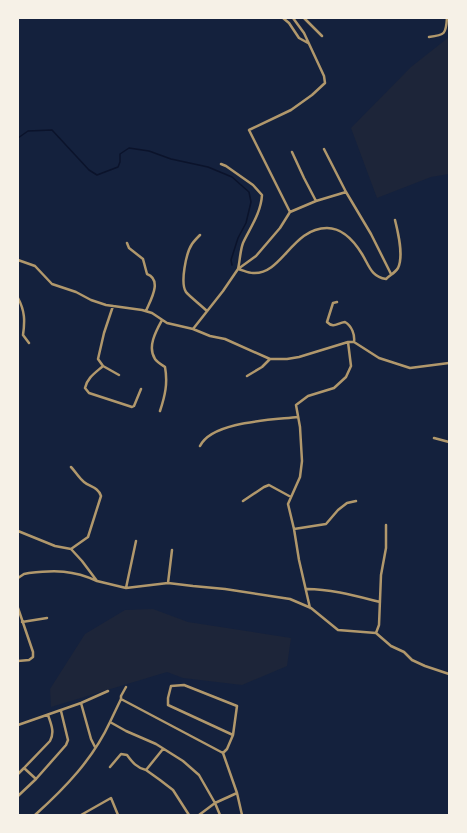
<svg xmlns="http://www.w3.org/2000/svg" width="467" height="833" font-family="Poppins,sans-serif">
	<rect width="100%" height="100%" fill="#14213d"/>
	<path fill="#1d2539" d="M449,37V174L431,177L377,198L351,128L411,67Z
		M153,609L188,622L291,638L287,666L242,685L183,678L167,672L51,707L50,689L85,634L125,610Z"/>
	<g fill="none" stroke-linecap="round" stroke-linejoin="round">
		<path stroke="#0b132b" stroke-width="1.5" d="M18,138L28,131L52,130L89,170L97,175L118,167L120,162V154L129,148L149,151L171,159L208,167L232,177L249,192L251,202L246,223L238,238L231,260L232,265"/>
		<path stroke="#b1986c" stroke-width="2.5" d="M283,18L289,23L299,38L308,43
			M304,18L322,36
			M429,37C445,35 446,34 447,18
			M324,149L346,192
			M292,152L304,178L316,201
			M221,164L226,166L253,185L262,195C261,213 250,228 243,243C240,251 240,261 238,269C243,270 248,273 253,273C282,275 292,228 327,228C343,228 354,241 362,254C369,265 371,277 386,279C390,275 395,273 398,268C404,256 398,232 395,220
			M290,212L316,201L346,192L371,234L391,274
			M200,235C197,238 194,241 192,244C186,253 180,283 186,292C188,295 203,307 207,311
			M127,243L129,248L143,259L147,274C163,280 150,301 146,311
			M18,260L35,266L52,284L76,292L91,300L106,305L142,310L152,313L167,323L193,329L210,336L225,339L270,359H287L299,357L348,342H354L379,358L410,368L449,363
			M18,298C25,311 25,321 23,335L29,343
			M337,302L333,303L327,322C334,329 337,323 345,322C352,326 355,335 354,342
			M113,306L104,333L98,359L103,366L119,375
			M193,329L223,291L238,269L256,256L280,228L290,212L249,130L291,110L312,95L325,83L324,76L304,33L293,18
			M103,366C95,373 87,378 85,388L89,393L132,407L134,406L141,389
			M247,376L262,367L270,359
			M160,411C165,396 168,383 165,367C162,365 157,362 155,359C147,347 156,331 162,320
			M434,438L449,442
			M200,446C212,421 273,420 298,417
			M71,467C75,471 79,478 84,482C90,487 98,487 101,496L88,537L71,549
			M243,501L264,487L269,485L291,497
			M294,529L326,524L338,510L347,503L356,501
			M18,531L55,546L71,549L82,561L97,581C73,570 55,570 29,573L24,574L18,578
			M97,581L126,588L168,583L193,586L225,589L290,599L311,608L338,630L376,633L391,646L404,652L412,660L425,666L449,674
			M168,583L172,550
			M126,588L136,541
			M307,589C331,589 356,596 380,602
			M18,608L33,652V657L29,660L18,661
			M310,608L299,560L294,529L288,504L300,477L302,461L300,427L296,405L308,396L334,388L346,377L351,366L348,342
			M22,622L47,618
			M376,633L379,625L381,575L386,548V525
			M81,703L91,739L95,747
			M110,722L121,699
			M18,725L81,703L108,691
			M163,749L146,770L160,780L173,790L189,815
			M223,753L227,749L233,735L168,705V698L171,686L184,685L237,706L233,735
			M110,767L121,754L127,755C132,762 137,768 146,770
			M24,768L50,741C55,732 51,724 48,715
			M18,774L24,768L36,779L66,745L68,740L61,711
			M237,793L242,815
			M18,796L36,779
			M35,815C65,788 93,759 110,722L126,731L156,744L183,761L199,775L215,803L237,793L223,753L121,699V696L126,687
			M81,815L111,798L118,815
			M199,815L215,803L220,815"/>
	</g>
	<rect width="467" height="833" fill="none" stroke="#f6f1e7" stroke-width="38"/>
</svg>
